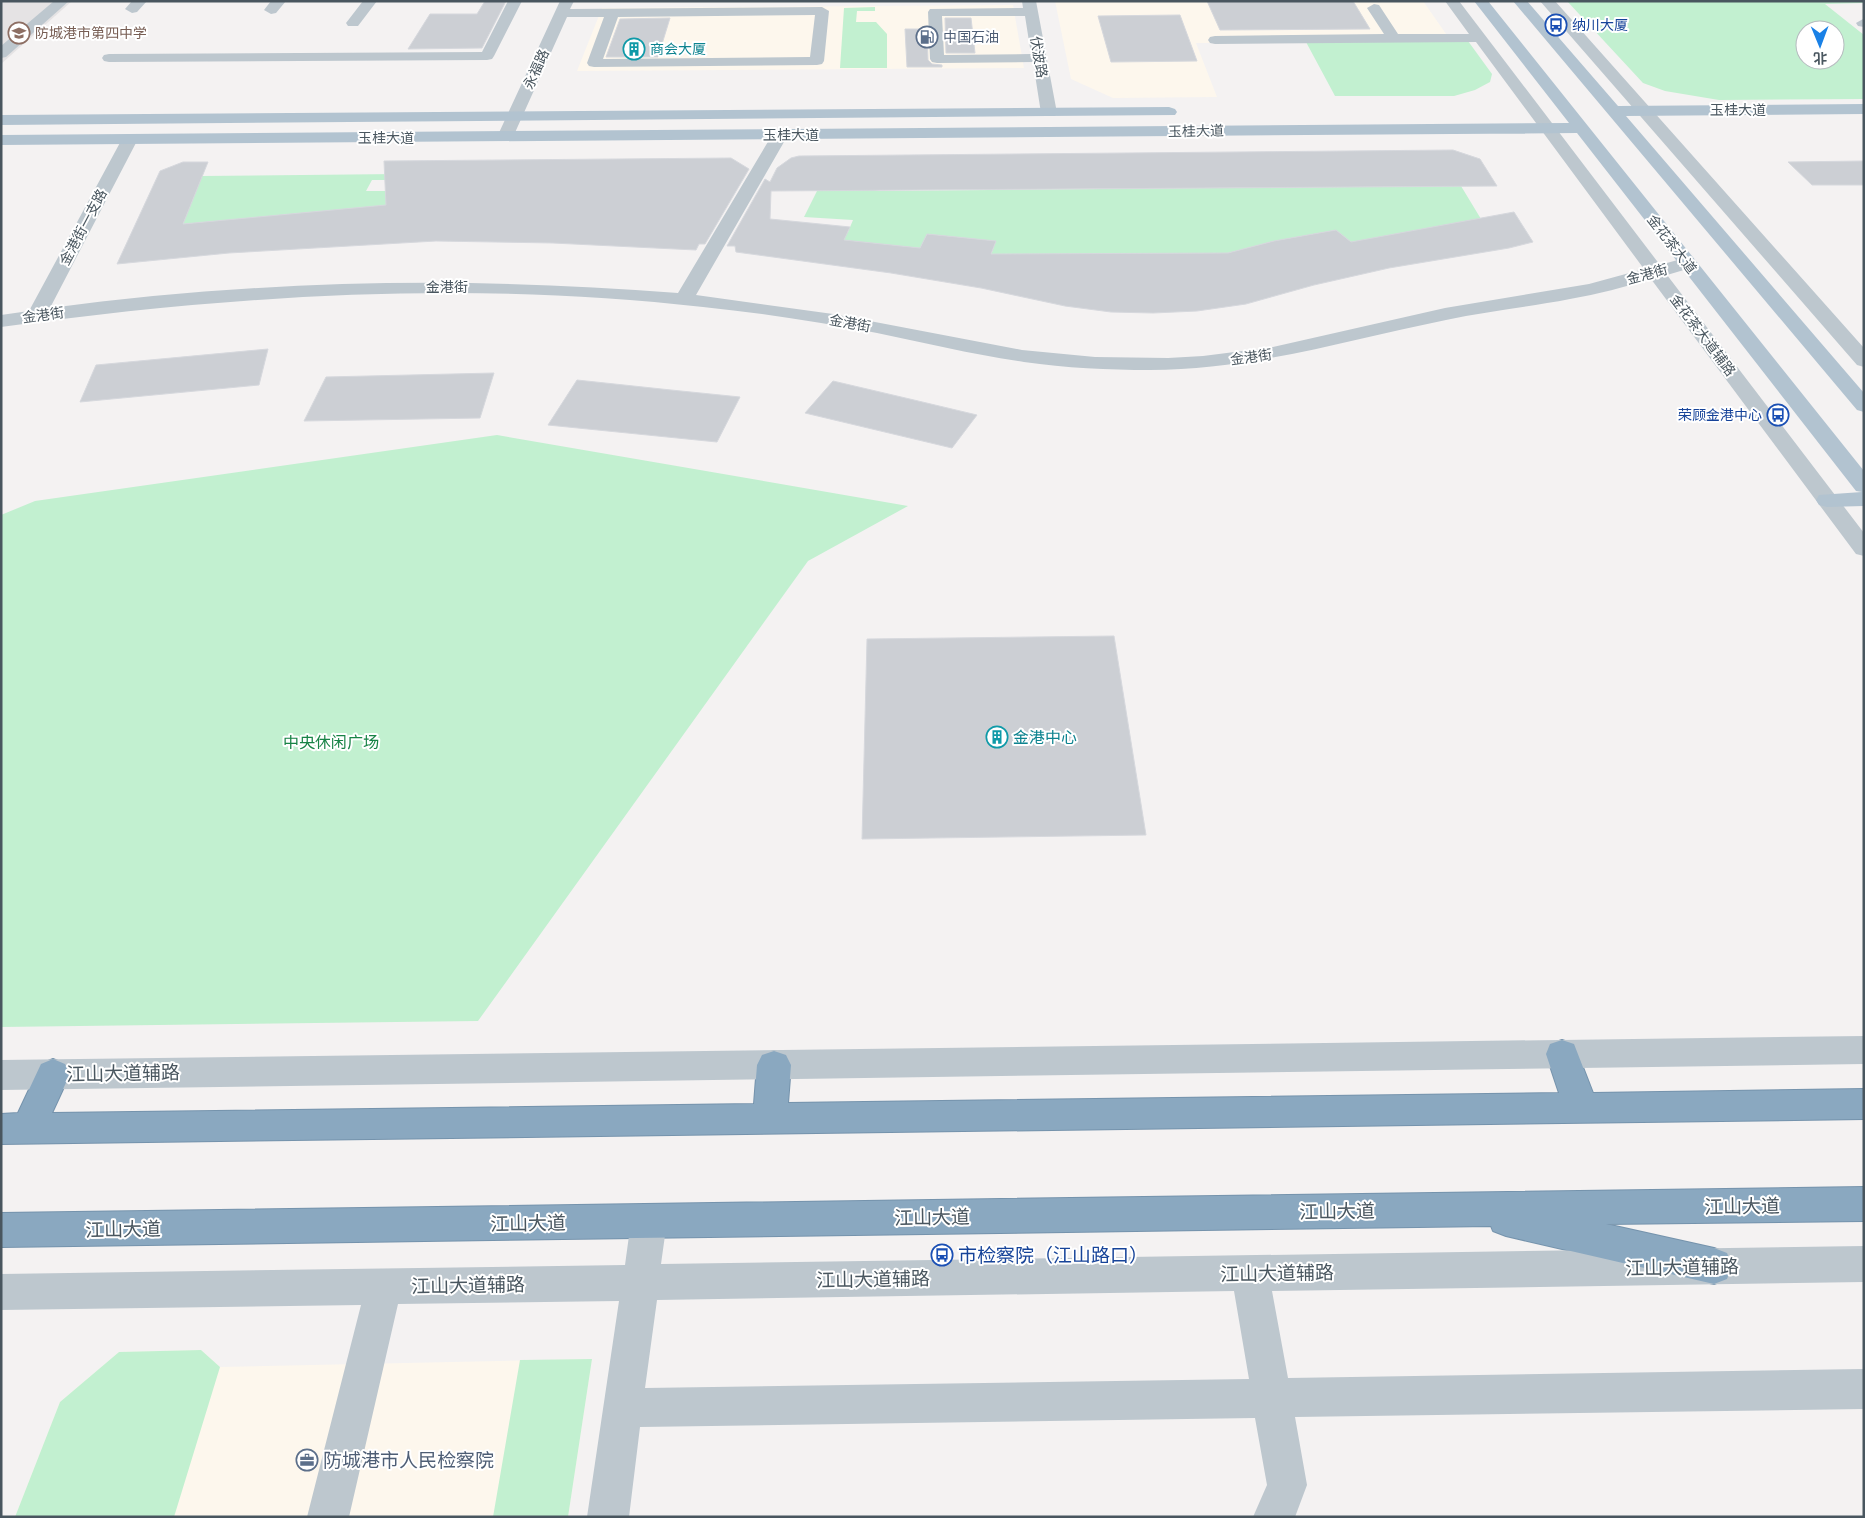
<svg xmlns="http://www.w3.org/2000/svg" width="1865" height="1518" font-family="Poppins,'Noto Sans SC',sans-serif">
	<rect width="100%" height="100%" fill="#f4f2f2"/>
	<path fill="#fdf7ed" d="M1055,1H1423L1451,41L1196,43L1217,97L1113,98L1071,79Z
		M1013,5L1024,68L577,71L602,8Z
		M201,1350L220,1367L592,1359L568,1517H15L60,1402L119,1352Z"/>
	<path fill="#e5e3e4" d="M1,1H72L1,64Z"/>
	<path fill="#c2f0d0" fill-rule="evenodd" d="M1567,1H1864V3L1825,4L1864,35V99L1719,100L1665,91L1643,83ZM1805,30H1835V60H1805Z
		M875,7V11H857L856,22H876L887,34V68H840L844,8Z
		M1468,41L1492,74L1490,82L1475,90L1454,96H1335L1306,42Z
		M398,174L395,180H372L366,191H448L701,174L263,218L183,224L202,176Z
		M822,181L879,191L1461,186L1481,219L1352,243L1336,230L1274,241L1228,253L991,255L996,241L927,234L920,248L832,239L848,232L853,220L804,217Z
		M497,435L908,506L808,561L478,1021L1,1027V515L35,501Z
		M201,1350L220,1367L174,1517H15L60,1402L119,1352Z
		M592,1359L568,1517H493L520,1360Z"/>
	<path fill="#cccfd4" stroke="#d6d8dd" d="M485,1H506L482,48L408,49L430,14H477Z
		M1207,1H1353L1370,29L1220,30Z
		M1180,15L1197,61L1111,62L1098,16Z
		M670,18L658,57H606L620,19Z
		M945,18H971L975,53H946Z
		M905,29H927L928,60L932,64L942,65V67H907Z
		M1453,150L1480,159L1497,186L771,191L770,219L850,227L844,240L920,248L927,234L996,241L991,254L1228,253L1274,241L1336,230L1351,242L1514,212L1533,242L1509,248L1389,268L1314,285L1246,304L1197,311L1153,313L1111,312L1065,306L981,288L891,273L736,252L735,246H727L765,179L770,182L777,168L791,158L799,156Z
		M731,158L749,169L705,244H699L696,250L553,243L436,241L229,253L117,264L160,171L183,162H208L183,224L386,205L384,161Z
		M1864,161V185H1812L1788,162Z
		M268,349L259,385L80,402L96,365Z
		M494,373L480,418L304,421L326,377Z
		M577,380L671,390L740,397L717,442L548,425Z
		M833,381L914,400L977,415L952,448L805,413Z
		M1114,636L1146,835L862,839L867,639Z"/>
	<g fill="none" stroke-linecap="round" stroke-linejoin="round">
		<g stroke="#7593ac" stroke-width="2">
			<path id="highway" d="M1562,1040L1574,1044L1593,1093L1864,1089V1119L1,1144V1114L18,1113L41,1064L53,1059L65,1064L70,1074L52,1113L754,1104L757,1065L762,1055L774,1051L786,1055L791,1065L788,1103L1559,1093L1546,1054L1550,1044Z
				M1864,1187V1221L1606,1224L1714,1248L1727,1253L1732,1266L1727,1279L1714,1284L1506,1236L1493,1231L1491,1226L1,1247V1213Z"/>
		</g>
		<path fill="#bdc7ce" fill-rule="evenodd" d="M54,1H69L6,57L1,58V46Z
			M132,1H147L137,12L132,13L125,9Z
			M271,1H286L276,13L271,14L264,10Z
			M363,1H377L358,26H348L346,23Z
			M508,1H522L494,56L492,59L487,60L109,62L104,61L102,58L104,55L109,54L482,52Z
			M560,1H574L570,9L822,7L829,11L824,61L822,64L817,65L594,67L589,66L587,63L604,17H567L513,137L511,140H499L497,137ZM815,15L810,57L603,59L618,17Z
			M1022,1H1036L1057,113L1055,116H1043L1041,113L1033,62L937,63L932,62L930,59L928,12L930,9L1023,8ZM942,16H1025L1031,54L944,55Z
			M1445,1H1459L1660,265L1688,257L1694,259L1697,263L1694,267L1667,275L1864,533V556L1856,554L1651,279C1625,287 1598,294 1570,299C1529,307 1487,311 1446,320C1347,340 1252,370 1150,370C1108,370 1066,368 1024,362C975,355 926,343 877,333C819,322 761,313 703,307C469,280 234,295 1,327V315L29,311L122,139L124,136H136L138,139L50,308C259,280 468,276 678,293L772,135L774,132H786L788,135L696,295L833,314L1022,350L1095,357L1168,358L1203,356L1273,347L1445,308L1589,284L1644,269L1476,42L1215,44L1210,43L1208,40L1210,37L1215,36L1384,34L1367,8L1374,4L1379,5L1398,34H1469Z
			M1540,1H1555L1864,348V367L1857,365Z
			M1863,19L1864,27L1858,26L1856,23Z
			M1864,1036V1064L1,1090V1060Z
			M649,1204L662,1209L667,1221L661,1264L1864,1246V1282L1272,1291L1288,1378L1864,1369V1409L1295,1417L1307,1485L1295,1517H1253L1267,1485L1255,1418L640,1427L629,1517H587L619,1301L398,1304L349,1517H307L361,1305L1,1310V1274L625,1265L631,1221L636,1209ZM1234,1291L1249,1379L645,1388L657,1300Z"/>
		<path fill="#b2c3d0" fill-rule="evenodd" d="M1474,1H1488L1864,471V506L1827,507L1819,505L1816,500L1819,495L1862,492L1856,491L1577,133L1,145V135L1569,123Z
			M1513,1H1527L1618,106L1864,104V114L1626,116L1864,393V412L1857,410Z
			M1169,107L1175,109L1177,112L1175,115L1,125V115Z"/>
		<use href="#highway" fill="#8aa8c0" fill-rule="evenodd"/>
	</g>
	<defs>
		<g id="bus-ring" transform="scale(1.125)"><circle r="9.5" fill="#fff" stroke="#1a4fb4" stroke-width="1.5"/><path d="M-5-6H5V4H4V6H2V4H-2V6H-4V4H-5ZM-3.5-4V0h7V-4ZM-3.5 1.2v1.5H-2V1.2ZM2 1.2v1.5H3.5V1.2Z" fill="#1a4fb4"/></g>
		<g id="school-ring" transform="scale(1.125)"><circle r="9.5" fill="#fff" stroke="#8d6e63" stroke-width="1.5"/><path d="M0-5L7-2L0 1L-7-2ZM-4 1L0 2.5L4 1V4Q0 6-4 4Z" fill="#8d6e63"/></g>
		<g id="fuel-ring" transform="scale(1.125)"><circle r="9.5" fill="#fff" stroke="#5c6f8a" stroke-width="1.5"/><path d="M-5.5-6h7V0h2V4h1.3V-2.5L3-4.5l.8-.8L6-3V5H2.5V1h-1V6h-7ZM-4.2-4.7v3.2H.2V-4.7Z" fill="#5c6f8a"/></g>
		<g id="building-ring" transform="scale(1.125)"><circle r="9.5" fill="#fff" stroke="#0f9aa8" stroke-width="1.5"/><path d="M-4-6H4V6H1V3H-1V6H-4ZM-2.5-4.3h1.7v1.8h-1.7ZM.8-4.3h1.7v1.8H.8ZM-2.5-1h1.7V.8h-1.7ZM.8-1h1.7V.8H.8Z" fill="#0f9aa8"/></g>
		<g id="office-ring" transform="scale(1.125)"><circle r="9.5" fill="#fff" stroke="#5c6f8a" stroke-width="1.5"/><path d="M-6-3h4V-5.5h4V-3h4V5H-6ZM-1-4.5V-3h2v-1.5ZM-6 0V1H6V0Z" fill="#5c6f8a"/></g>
	</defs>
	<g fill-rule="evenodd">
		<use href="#bus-ring" x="1556" y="25"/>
		<use href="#school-ring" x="19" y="33"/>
		<use href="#fuel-ring" x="927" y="37"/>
		<use href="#building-ring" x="634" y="49"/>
		<use href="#bus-ring" x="1778" y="415"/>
		<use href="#building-ring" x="997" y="737"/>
		<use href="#bus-ring" x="942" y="1255"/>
		<use href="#office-ring" x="307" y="1460"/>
	</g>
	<g text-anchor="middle" stroke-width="4" stroke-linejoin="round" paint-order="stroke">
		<g font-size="14" fill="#164399" stroke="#fff" text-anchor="start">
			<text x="1572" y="30">纳川大厦</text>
			<text x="1762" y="420" text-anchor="end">荣顾金港中心</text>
		</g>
		<g font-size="14" fill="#785e54" stroke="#fff" text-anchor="start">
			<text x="35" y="38">防城港市第四中学</text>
		</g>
		<g font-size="14" fill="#4e5e75" stroke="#fff" text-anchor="start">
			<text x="943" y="42">中国石油</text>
		</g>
		<g font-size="14" fill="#0d838f" stroke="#fff" text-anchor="start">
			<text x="650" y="54">商会大厦</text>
		</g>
		<g font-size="14" fill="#49565f" stroke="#fff">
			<text transform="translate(1039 57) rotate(80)" y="5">伏波路</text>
			<text transform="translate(536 69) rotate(-66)" y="5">永福路</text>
			<text x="1738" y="115">玉桂大道</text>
			<text transform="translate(1196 131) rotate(-1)" y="5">玉桂大道</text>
			<text x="791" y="140">玉桂大道</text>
			<text x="386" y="143">玉桂大道</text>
			<text transform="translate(83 227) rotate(-62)" y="5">金港街一支路</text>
			<text transform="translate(1672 244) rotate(52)" y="5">金花茶大道</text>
			<text transform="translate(1647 274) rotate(-15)" y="5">金港街</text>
			<text x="447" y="292">金港街</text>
			<text transform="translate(43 315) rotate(-8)" y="5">金港街</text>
			<text transform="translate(850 323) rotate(10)" y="5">金港街</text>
			<text transform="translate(1703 335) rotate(53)" y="5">金花茶大道辅路</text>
			<text transform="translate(1251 357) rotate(-8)" y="5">金港街</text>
		</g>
		<g font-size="16" fill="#0d838f" stroke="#fff" text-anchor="start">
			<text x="1013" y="743">金港中心</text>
		</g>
		<g font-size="16" fill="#188346" stroke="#fff">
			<text x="331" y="748">中央休闲广场</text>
		</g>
		<g font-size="19" fill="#49565f" stroke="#fff">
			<text transform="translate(123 1073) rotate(-1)" y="7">江山大道辅路</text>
			<text transform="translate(1742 1206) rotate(-1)" y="7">江山大道</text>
			<text transform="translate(1337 1211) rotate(-1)" y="7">江山大道</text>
			<text transform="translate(932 1217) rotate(-1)" y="7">江山大道</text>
			<text transform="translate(528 1223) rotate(-1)" y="7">江山大道</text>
			<text transform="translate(123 1229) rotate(-1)" y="7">江山大道</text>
			<text transform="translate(1682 1267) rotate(-1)" y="7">江山大道辅路</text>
			<text transform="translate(1277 1273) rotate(-1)" y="7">江山大道辅路</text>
			<text transform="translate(873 1279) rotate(-1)" y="7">江山大道辅路</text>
			<text transform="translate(468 1285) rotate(-1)" y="7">江山大道辅路</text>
		</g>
		<g font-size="19" fill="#164399" stroke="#fff" text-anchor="start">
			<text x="958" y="1262">市检察院（江山路口）</text>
		</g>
		<g font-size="19" fill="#4e5e75" stroke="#fff" text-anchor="start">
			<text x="323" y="1467">防城港市人民检察院</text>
		</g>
	</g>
	<rect width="1865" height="1518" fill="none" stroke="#49565f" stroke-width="5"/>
	<g transform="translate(1820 45) rotate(179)"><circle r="24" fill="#ffffff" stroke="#b6bbbf"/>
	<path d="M0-4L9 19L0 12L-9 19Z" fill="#1a81e6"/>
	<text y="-8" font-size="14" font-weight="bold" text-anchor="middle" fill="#49565f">北</text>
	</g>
</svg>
